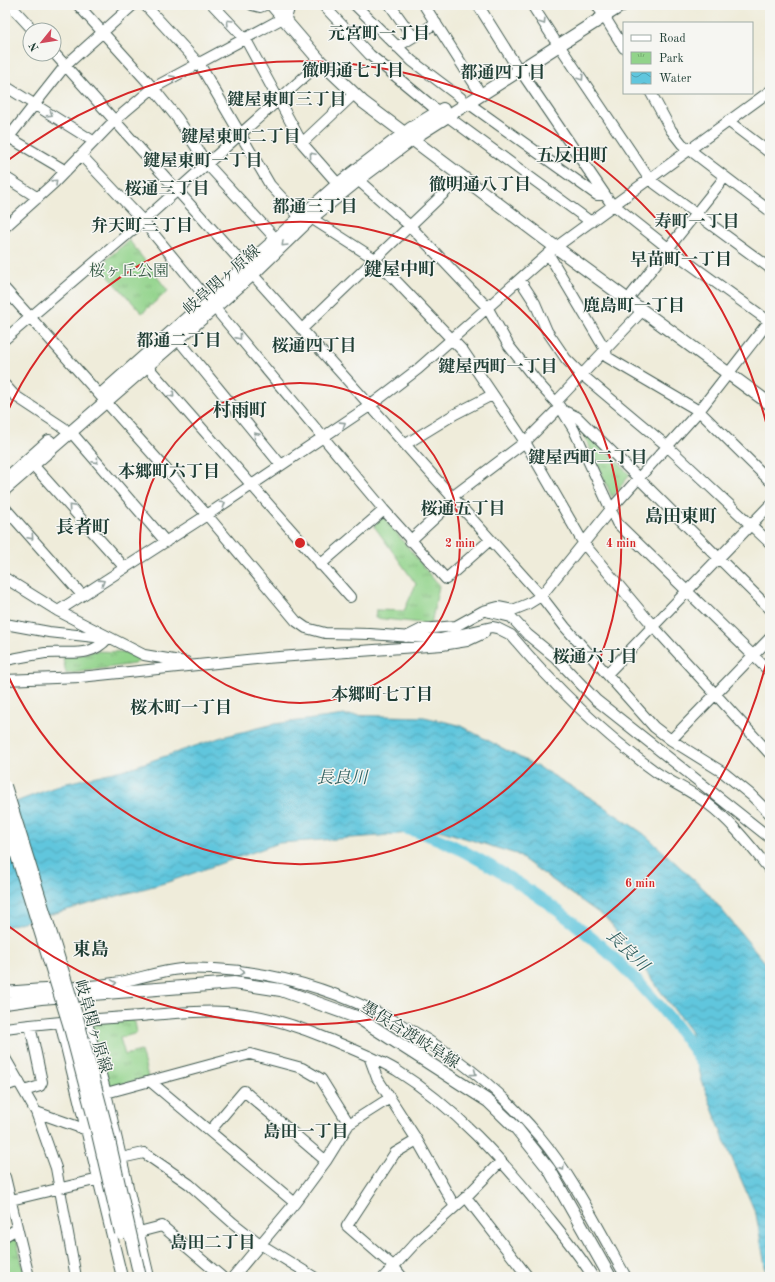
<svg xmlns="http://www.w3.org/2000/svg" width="775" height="1282" font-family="'Old Standard TT','Noto Serif JP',serif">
	<defs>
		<pattern id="park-tufts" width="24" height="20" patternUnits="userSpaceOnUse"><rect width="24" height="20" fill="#91d38a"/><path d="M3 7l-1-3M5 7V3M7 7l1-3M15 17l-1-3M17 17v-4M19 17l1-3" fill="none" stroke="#76ac72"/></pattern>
		<pattern id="water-waves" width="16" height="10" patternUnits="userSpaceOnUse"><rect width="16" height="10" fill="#60c6dd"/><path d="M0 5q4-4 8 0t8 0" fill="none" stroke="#4fa2b4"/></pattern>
	</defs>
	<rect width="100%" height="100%" fill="#f6f6f2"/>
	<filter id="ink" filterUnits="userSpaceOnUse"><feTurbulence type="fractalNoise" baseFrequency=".025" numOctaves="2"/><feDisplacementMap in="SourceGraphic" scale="8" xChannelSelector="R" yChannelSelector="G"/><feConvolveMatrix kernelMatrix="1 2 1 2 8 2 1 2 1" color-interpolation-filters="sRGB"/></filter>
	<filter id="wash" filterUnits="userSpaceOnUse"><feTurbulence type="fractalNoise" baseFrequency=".012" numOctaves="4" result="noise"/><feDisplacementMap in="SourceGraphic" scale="16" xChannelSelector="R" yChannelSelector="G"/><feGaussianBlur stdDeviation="0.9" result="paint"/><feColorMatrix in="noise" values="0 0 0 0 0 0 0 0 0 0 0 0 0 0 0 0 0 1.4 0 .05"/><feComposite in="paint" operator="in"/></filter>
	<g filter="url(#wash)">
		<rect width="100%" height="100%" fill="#efecda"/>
		<path fill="url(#park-tufts)" stroke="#58885f" d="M129,240L168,291L142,313L99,266Z
			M578,421L630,475L612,497Z
			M383,516L439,586L431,624L375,618L376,610L404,611L416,584L374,526Z
			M94,651L124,652L143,659L134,664L66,674L63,658Z
			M131,1019L135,1022L137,1033L120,1038L125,1055L141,1051L148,1077L109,1088L92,1025L94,1022Z
			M13,1235L16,1236L25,1277H5V1240Z"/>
		<path fill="url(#water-waves)" stroke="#408288" d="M345,715L424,717L459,725L549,773L594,800L644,834L706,891L764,961L770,971V1277H767L756,1214L724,1140L702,1081L690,1031L607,919L516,854L439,830L379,836L279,843L168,882L5,927V806L63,784L130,768L222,737L274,724Z"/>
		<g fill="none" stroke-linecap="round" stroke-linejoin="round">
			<path stroke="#60c6dd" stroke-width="12" d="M404,828C433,834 462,850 487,864C574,914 649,982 704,1065"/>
		</g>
	</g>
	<g filter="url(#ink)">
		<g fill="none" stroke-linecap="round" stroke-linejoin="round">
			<g stroke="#3e574d" stroke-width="12">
				<path id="minor" d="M10,5L33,30
					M78,5L153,88L178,119L207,164L275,238
					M145,5L200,65L270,185L300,217
					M213,5L246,40L302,143L338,184
					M252,5L260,7L265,5
					M323,5L370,55L439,112
					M355,5L412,61L461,98
					M390,5L413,37
					M424,5L477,88
					M478,5L515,64
					M532,5L554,39
					M597,5L624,48
					M559,45L650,180L770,268
					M397,47L436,23
					M54,53L541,596L565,627L654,727L671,740L724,773L751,795L770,814
					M520,70L610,202L668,248L770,322
					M5,86L93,141
					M651,93L671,130L682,144L770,211
					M468,103L597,195H605
					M447,116L591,222
					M728,121L770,153
					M5,135L66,171
					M5,142L65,66L133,5
					M302,143L354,94
					M81,155L143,221L208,300
					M5,177L38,198
					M358,180L410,226L487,307L509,346L539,384L560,407L574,430L617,523L770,672
					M311,218L375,259L464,352L525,442L584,544L653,626L770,754
					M5,227L54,183L114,121L153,88L283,18L287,15L290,5
					M549,255L606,351L607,357L699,411L770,481
					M520,280L535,303L547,331L566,359L581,374L667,446L770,543
					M5,289L207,515L296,621L306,628L325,633L370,634L440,639L492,627L497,628L511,635C554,686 602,733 656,772C673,784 692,791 708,804C732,822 751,847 770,870
					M632,294L725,177
					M214,307L384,510L446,579L490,540
					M302,329L462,176
					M177,338L281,465
					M5,339L143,221L321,62
					M147,366L350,597
					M5,385L14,395L64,428
					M556,402L642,311
					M562,410L577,417L770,609
					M71,432L166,542
					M406,444L455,414L492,395
					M33,465L125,568
					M5,508L82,595
					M410,541L450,504L452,497L525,442L560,407
					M320,565L384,510
					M5,578L58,611L144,655L186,662
					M58,611L207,515L371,405L418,369L556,247L770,91
					M485,611L511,617L528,635L555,657L596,700L770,838
					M5,624L49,632L104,638
					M406,637L422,629L456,626L483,611L498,607L513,610L528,604L541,596L611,509L699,411L770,320
					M5,660C18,658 31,655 45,653C69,651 90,659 108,638
					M607,674L770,505
					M5,680L80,677L266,658L442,645L467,641L484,633
					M671,740L770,638
					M5,992C41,988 78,989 114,983C136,980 158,971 181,969C192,968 204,969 215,969C335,975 462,1044 539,1136C574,1178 599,1230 626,1277
					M86,1019L106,1093L149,1277
					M60,1022L122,1277
					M5,1028C50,1022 95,1019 140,1016C168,1014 197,1010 226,1012C261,1014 295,1025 326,1038C350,1048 374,1057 396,1070C455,1107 502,1160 545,1213C562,1234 579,1254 593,1277
					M369,1056L377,1078L417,1140L455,1207
					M5,1058L36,1112L56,1168L76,1277
					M151,1082L295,1203
					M5,1086L19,1081
					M24,1091L40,1086L42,1082L30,1025
					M106,1093L250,1054L302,1068L321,1079L349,1124
					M36,1112L87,1130
					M210,1131L244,1091L326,1161
					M121,1158L144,1153L189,1184L233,1223L260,1244L314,1277
					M5,1177L29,1277
					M466,1197L528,1277
					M11,1200L99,1179
					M139,1232L162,1226L222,1277
					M5,1236L17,1229
					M233,1277L295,1203L326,1161L349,1124L390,1098
					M384,1277L418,1240L466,1197L501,1161
					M402,1277L394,1267L347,1226L395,1153L417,1140"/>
			</g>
			<g stroke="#3e574d" stroke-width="14">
				<path id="major" d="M272,5L321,62L363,102L546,240L770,404
					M104,392L338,184L410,129L443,109
					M12,474L49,441
					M5,489L252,275L311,218L358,180L418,135L622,5
					M5,1003L41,998L234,983L281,990L359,1018L488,1101L517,1129L549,1169L610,1277"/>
			</g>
			<use href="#minor" stroke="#fff" stroke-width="10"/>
			<use href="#major" stroke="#fff" stroke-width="12"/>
			<g stroke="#3e574d" stroke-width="14" stroke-linecap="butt">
				<path id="major-bridge" d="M5,786L78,1021L106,1127L140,1277
					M5,817L69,1024L97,1130L121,1233"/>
			</g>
			<use href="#major-bridge" stroke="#fff" stroke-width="12"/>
		</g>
		<defs><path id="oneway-chevron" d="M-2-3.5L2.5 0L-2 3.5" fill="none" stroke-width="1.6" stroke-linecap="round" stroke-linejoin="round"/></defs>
		<g stroke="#8f9e9a">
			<use href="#oneway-chevron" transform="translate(229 22) rotate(-134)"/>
			<use href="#oneway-chevron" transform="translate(543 22) rotate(57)"/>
			<use href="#oneway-chevron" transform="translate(173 78) rotate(-27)"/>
			<use href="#oneway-chevron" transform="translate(581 78) rotate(56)"/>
			<use href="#oneway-chevron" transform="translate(50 114) rotate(32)"/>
			<use href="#oneway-chevron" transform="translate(312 155) rotate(-130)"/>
			<use href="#oneway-chevron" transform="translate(55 182) rotate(-44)"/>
			<use href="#oneway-chevron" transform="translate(284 244) rotate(135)"/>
			<use href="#oneway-chevron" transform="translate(239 337) rotate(50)"/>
			<use href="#oneway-chevron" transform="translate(172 395) rotate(49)"/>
			<use href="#oneway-chevron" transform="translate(343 424) rotate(-33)"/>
			<use href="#oneway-chevron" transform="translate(256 435) rotate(-129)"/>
			<use href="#oneway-chevron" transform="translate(96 461) rotate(49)"/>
			<use href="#oneway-chevron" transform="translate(223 504) rotate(-34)"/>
			<use href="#oneway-chevron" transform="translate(71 507) rotate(-132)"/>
			<use href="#oneway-chevron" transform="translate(31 537) rotate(49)"/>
			<use href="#oneway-chevron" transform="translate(102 582) rotate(-32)"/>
			<use href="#oneway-chevron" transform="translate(242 972) rotate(6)"/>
			<use href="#oneway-chevron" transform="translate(114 983) rotate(-9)"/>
			<use href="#oneway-chevron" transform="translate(474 1073) rotate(37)"/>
			<use href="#oneway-chevron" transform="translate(562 1168) rotate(56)"/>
		</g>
	</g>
	<g fill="none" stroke="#d62828" stroke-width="2">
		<circle cx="300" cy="543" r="160"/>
		<path d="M6 415A321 321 0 1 1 6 671"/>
		<path d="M770 647A481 481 0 0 1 7 925M7 161A481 481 0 0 1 770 439"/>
	</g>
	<g text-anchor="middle" stroke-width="3" stroke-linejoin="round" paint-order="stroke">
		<g font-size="16" fill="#365b45" stroke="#f6f6f2">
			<text x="129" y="276">桜ヶ丘公園</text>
		</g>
		<g font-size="16" fill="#1f3d34" stroke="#f6f6f2">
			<text transform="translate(221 279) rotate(-41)" y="6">岐阜関ヶ原線</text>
			<text transform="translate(94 1026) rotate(74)" y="6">岐阜関ヶ原線</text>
			<text transform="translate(411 1034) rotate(32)" y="6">墨俣合渡岐阜線</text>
		</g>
		<g font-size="17" font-weight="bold" fill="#1f3d34" stroke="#f6f6f2">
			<text x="379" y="39">元宮町一丁目</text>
			<text x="353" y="76">徹明通七丁目</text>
			<text x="503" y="78">都通四丁目</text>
			<text x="287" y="105">鍵屋東町三丁目</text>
			<text x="241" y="142">鍵屋東町二丁目</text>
			<text x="203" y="166">鍵屋東町一丁目</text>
			<text x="480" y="190">徹明通八丁目</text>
			<text x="167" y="194">桜通三丁目</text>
			<text x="315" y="212">都通三丁目</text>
			<text x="697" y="227">寿町一丁目</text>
			<text x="142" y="231">弁天町三丁目</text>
			<text x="681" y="265">早苗町一丁目</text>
			<text x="634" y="311">鹿島町一丁目</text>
			<text x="179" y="346">都通二丁目</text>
			<text x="314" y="351">桜通四丁目</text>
			<text x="498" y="372">鍵屋西町一丁目</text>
			<text x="588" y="463">鍵屋西町二丁目</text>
			<text x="169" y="477">本郷町六丁目</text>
			<text x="463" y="514">桜通五丁目</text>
			<text x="595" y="662">桜通六丁目</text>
			<text x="382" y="700">本郷町七丁目</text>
			<text x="181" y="713">桜木町一丁目</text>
			<text x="306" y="1137">島田一丁目</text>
			<text x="213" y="1248">島田二丁目</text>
		</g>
		<g font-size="17" font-style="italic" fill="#2f5f5e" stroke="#f6f6f2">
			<text x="342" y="783">長良川</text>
			<text transform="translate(628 950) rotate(44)" y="6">長良川</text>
		</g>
		<g font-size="18" font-weight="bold" fill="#1f3d34" stroke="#f6f6f2">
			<text x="572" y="161">五反田町</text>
			<text x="400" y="275">鍵屋中町</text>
			<text x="240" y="416">村雨町</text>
			<text x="681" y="522">島田東町</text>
			<text x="83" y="533">長者町</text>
			<text x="91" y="955">東島</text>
		</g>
	</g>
	<circle cx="300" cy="543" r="6" fill="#d62828" stroke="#f6f6f2" stroke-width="2"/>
	<g font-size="12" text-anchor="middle" font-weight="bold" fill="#d62828" stroke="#f6f6f2" stroke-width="3" stroke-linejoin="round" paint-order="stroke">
		<text x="460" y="547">2 min</text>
		<text x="621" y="547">4 min</text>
		<text x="640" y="887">6 min</text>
	</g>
	<rect width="775" height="1282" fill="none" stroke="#f6f6f2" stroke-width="20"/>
	<rect x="623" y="22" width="130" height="72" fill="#f6f6f2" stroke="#a0aca6"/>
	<rect x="631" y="35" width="20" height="6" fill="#ffffff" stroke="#a0aca6"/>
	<text x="659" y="42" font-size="12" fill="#1f3d34">Road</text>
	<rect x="631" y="52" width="20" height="12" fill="url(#park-tufts)" stroke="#a0aca6"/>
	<text x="659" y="62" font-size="12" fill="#1f3d34">Park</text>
	<rect x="631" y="72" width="20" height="12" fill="url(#water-waves)" stroke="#a0aca6"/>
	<text x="659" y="82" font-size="12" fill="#1f3d34">Water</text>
	<g transform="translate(42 42) rotate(240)"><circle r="19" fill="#f6f6f2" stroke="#a0aca6"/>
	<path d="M0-3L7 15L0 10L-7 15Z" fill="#d1495b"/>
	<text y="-6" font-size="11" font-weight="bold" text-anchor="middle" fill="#1f3d34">N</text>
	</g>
</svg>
